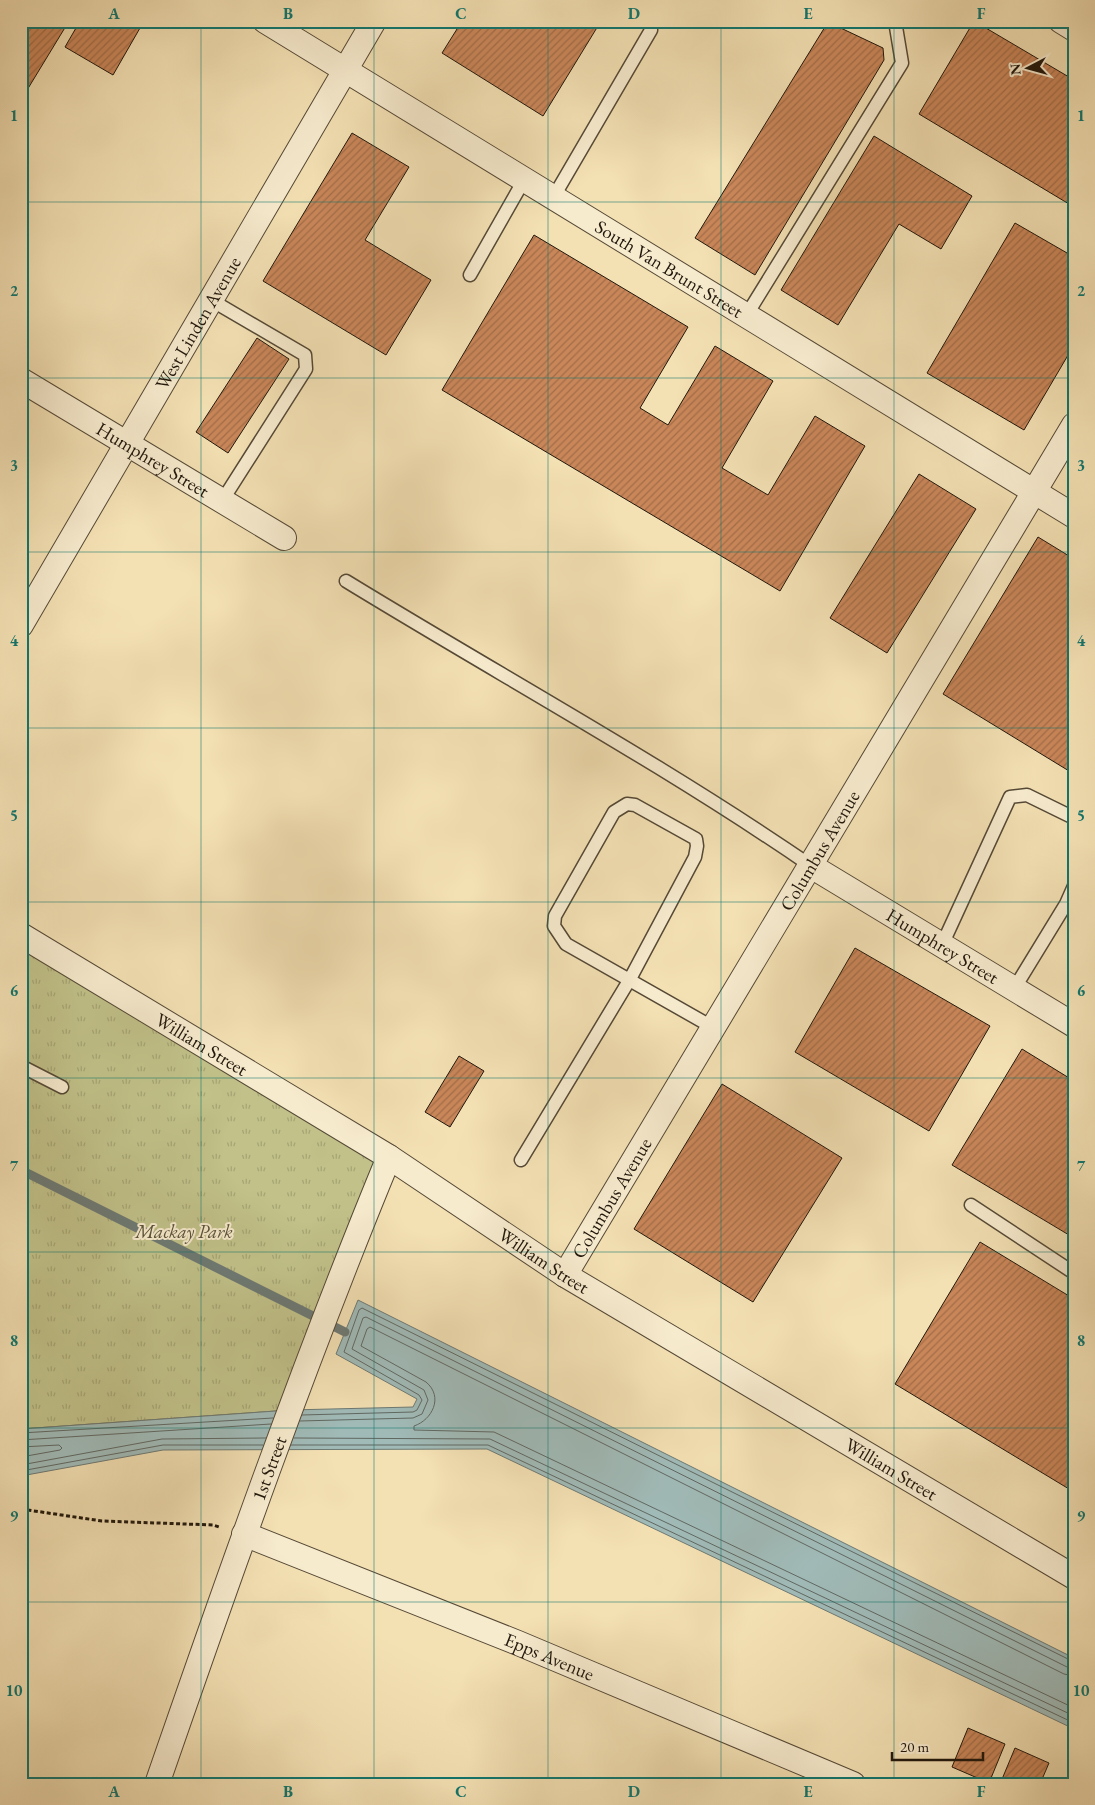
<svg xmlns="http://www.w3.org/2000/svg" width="1095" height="1805" font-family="'EB Garamond',serif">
	<defs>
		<pattern id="park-tufts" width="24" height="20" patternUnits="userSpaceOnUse" patternTransform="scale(1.25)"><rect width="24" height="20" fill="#c1c189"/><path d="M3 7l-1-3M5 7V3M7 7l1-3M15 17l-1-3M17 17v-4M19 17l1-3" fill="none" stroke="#a6a575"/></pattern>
		<pattern id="building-hatch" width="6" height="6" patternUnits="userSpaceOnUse" patternTransform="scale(1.25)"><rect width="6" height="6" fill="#c98659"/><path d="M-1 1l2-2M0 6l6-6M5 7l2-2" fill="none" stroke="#a36d48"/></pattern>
	</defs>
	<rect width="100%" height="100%" fill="#f3e0b3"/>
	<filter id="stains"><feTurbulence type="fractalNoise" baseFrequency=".004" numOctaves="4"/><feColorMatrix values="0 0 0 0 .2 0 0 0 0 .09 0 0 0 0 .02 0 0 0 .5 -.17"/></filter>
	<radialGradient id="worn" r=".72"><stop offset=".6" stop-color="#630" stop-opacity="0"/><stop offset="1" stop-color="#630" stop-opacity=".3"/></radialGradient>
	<path fill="url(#park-tufts)" stroke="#706c4a" d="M21,938L385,1162L290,1410L21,1429Z"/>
	<path fill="#a0bab7" stroke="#6d7973" d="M358,1300L1074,1658V1729L487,1449L163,1450L21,1476V1429L290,1410L413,1407L417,1399L336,1354Z"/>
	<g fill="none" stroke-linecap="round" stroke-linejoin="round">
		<path stroke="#606862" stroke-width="1" d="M302,1415L413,1412L417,1410L422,1400L419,1395L344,1352L359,1310L362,1308L1074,1662
			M300,1421L413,1418L422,1414L428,1400L424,1390L352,1349L363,1318L366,1317L1067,1667L1074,1668
			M21,1433L273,1418
			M294,1438L490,1439L1074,1716
			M21,1440L271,1424
			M291,1445H488L1074,1723
			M21,1447L59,1445L62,1448L60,1450L21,1457
			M21,1465L162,1439L266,1438
			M21,1471L163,1445H263
			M1074,1676L1064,1674L370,1327L367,1329L361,1346L426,1382C444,1397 432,1420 414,1426V1430L494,1432L1074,1708"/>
		<path stroke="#6d7973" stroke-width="9" d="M21,1170L345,1332"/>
	</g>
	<path fill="url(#building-hatch)" stroke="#20170c" d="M21,21H69L21,100Z
		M80,21H144L113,75L65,47Z
		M462,21H601L543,116L442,53Z
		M974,21L1074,80V207L919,114Z
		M828,22L883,48L884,60L755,275L695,238Z
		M352,133L409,167L365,240L431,280L386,355L263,281Z
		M874,136L972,196L941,249L899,224L838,325L781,290Z
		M1015,223L1074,257V345L1024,430L927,373Z
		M534,235L688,327L640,408L668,425L715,346L773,381L722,468L768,495L815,416L865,446L780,591L442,390Z
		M257,338L289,359L228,453L196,432Z
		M919,474L976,509L887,653L830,618Z
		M1038,537L1074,559V774L943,694Z
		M855,948L990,1026L929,1131L795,1052Z
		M1022,1049L1074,1081V1238L952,1165Z
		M459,1056L484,1071L450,1127L425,1112Z
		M722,1084L842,1158L753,1302L634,1229Z
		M980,1242L1074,1299V1492L895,1384Z
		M968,1728L1005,1744L989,1783L952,1767Z
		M1015,1748L1049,1763L1040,1784H1000Z"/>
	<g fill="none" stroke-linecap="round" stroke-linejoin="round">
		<g stroke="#554936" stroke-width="15">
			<path id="lane" d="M553,198L651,30
				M470,275L524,180
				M211,300L305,355L306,369L222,501
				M746,316L902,63L895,21
				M346,581C501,676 661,763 811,866
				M942,945L1010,797L1027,795L1074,818
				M1014,989L1066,904L1074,886
				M21,1066L62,1087
				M521,1160L630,979L695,857L697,846L696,839L635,805L627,804L614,812L555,916L554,926L566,944L714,1028
				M971,1205L1074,1273"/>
		</g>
		<g stroke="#554936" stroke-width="26">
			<g id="street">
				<path id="s1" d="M265,21L1074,516"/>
				<path d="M1061,21L1074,29"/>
				<path id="s2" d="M21,380L284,538"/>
				<path id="s3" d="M21,625L374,21"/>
				<path id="s4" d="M811,866L1074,1025"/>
				<path id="s5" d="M21,935L389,1157L565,1275L1074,1577"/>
				<path id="s6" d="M565,1275L1074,425"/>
				<path id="s7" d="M244,1534L518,1643L853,1784"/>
				<path id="s8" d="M157,1784C230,1573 304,1363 389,1157"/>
			</g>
		</g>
		<path stroke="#20170c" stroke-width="3" stroke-dasharray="4 2.5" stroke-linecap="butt" d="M21,1509L102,1521L213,1525L219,1527"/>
		<use href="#lane" stroke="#f7ebce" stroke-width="12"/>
		<use href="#street" stroke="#f7ebce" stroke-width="24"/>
	</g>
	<path fill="none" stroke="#0f766e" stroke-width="1" stroke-opacity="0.55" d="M201,21V1784M374,21V1784M548,21V1784M721,21V1784M894,21V1784M21,202H1074M21,378H1074M21,552H1074M21,728H1074M21,902H1074M21,1078H1074M21,1252H1074M21,1428H1074M21,1602H1074"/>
	<g text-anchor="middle" stroke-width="4" stroke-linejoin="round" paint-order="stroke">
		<g font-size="19" fill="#20170c" stroke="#f7ebce">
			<text dy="7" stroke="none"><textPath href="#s1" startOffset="474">South Van Brunt Street</textPath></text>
			<text dy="7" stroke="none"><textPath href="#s3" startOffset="350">West Linden Avenue</textPath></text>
			<text dy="7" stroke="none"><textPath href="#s2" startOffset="154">Humphrey Street</textPath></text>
			<text dy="7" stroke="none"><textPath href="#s6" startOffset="495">Columbus Avenue</textPath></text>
			<text dy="7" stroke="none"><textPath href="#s4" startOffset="154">Humphrey Street</textPath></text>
			<text dy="7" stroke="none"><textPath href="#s5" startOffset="211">William Street</textPath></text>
			<text dy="7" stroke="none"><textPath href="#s6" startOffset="90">Columbus Avenue</textPath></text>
			<text dy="7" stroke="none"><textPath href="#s5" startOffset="616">William Street</textPath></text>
			<text dy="7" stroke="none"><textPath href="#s8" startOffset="335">1st Street</textPath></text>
			<text dy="7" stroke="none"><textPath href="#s5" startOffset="1021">William Street</textPath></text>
			<text dy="7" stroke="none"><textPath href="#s7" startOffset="329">Epps Avenue</textPath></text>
		</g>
		<g font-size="19" font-style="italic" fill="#585238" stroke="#f7ebce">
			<text x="184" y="1238">Mackay Park</text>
		</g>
	</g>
	<rect width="1095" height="1805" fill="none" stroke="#f3e0b3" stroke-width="55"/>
	<g transform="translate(1028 68) rotate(264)" stroke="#f7ebce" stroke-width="4" paint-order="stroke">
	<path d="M0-4L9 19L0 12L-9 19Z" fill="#20170c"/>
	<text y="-8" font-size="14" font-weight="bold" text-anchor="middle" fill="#20170c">N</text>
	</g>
	<path d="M892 1752v8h91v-8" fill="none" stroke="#20170c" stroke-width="2.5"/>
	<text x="900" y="1752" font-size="15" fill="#20170c" stroke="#f7ebce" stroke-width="4" paint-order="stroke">20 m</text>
	<rect x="28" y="28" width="1040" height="1750" fill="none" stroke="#0f766e" stroke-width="2"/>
	<g font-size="16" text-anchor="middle" font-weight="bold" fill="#0f766e">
		<text x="114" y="19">A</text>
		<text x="288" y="19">B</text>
		<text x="461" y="19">C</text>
		<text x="634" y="19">D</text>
		<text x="808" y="19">E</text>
		<text x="981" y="19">F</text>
		<text x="14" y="121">1</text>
		<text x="1081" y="121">1</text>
		<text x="14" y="296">2</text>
		<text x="1081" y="296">2</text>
		<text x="14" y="471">3</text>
		<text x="1081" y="471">3</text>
		<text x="14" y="646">4</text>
		<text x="1081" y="646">4</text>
		<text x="14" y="821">5</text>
		<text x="1081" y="821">5</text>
		<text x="14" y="996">6</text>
		<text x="1081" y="996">6</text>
		<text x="14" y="1171">7</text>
		<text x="1081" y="1171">7</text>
		<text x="14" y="1346">8</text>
		<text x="1081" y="1346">8</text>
		<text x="14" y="1521">9</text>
		<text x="1081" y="1521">9</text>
		<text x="14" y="1696">10</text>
		<text x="1081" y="1696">10</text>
		<text x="114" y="1797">A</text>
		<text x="288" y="1797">B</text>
		<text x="461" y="1797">C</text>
		<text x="634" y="1797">D</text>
		<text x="808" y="1797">E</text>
		<text x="981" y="1797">F</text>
	</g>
	<rect width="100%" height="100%" filter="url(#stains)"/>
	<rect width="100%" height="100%" fill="url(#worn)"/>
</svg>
